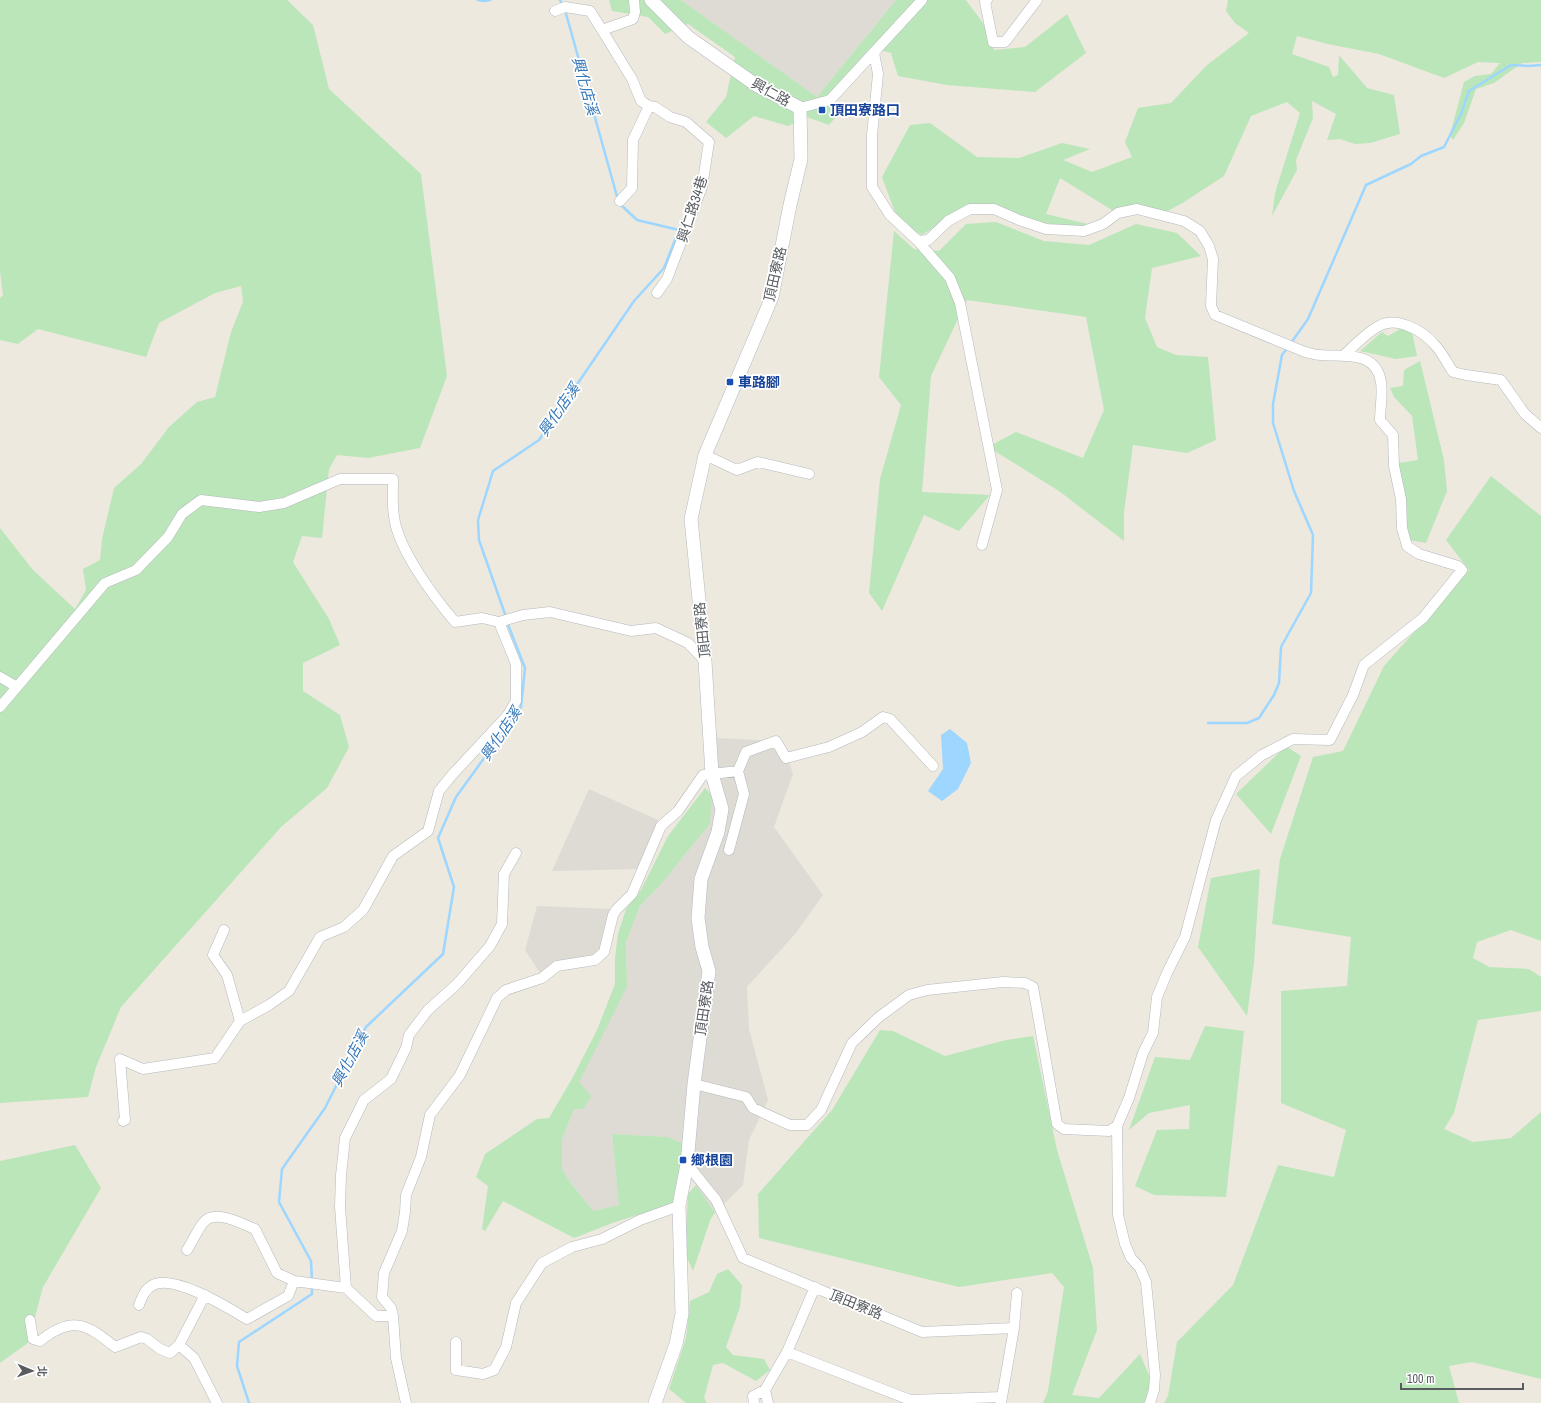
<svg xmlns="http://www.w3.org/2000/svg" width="1541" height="1403" font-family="'Archivo Narrow','Noto Sans TC',sans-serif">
	<rect width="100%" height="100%" fill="#ede9df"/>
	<path fill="#dddbd4" d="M681,0H896L817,97Z
		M715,738L782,741L793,774L774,827L823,895L795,934L747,987L749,1029L768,1100L749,1140L743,1185L715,1213L696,1185L682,1169L684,1144L668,1137L612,1134L619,1205L593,1211L570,1182L562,1169V1139L574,1109H583L578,1082L627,987L626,942L640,906L664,881L687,852L710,824Z
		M589,789L658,820L640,869L552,871Z
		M537,906L611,909L608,931L603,948L594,958L540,973L525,950Z"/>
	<path fill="#bae6b9" d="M0,0H287L313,25L329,89L421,174L447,376L420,448L368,458L337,455L329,469L322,538L302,536L293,562L329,619L340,645L303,663V691L340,715L349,747L327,788L281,827L121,1007L96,1067L88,1097L0,1103V528L33,570L75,609L86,590L83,569L100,560L102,539L114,488L141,464L169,427L197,402L215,397L231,332L243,302L241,286L215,293L159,323L146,357L38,329L18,344L0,340V298L3,295L0,271Z
		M609,0H681L817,97L896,0H966L983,23L994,50L1025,47L1067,14L1086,53L1035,92L947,85L898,76L891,53L870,48L832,93L840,112L829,125L807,117L788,126L754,116L726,138L706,122L726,97L735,57L688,24L665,34L648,17L612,11Z
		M1228,0H1541V62L1522,63L1494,83L1476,89L1464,123L1453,140L1450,135L1464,82L1475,76L1491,74L1500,63L1478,62L1444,78L1379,54L1328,44L1297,36L1292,54L1329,67L1333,77L1338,75L1339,55L1367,88L1394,95L1400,134L1370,143L1355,144L1340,139L1327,140L1336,114L1312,101L1313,118L1296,160L1297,170L1272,216L1275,193L1300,113L1287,102L1251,116L1224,176L1184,202L1166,212L1112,210L1060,178L1046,214L1092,225L1083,229L1026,220L996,205L961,209L922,235L899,223L882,177L910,125L930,123L977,157L1019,158L1062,143L1090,149L1063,160L1092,172L1132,157L1125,142L1138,108L1171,103L1207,65L1249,33L1235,23L1226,11Z
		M996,222L1044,241L1089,245L1136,224L1177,233L1201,256L1152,268L1145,318L1157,347L1176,355L1208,357L1216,440L1187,453L1133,445L1124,512V541L1059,491L988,447L1016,432L1083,458L1104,410L1086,317L967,300L931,376L922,492L990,495L959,531L924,515L882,611L869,593L880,479L901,405L879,377L894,231L914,249L939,251L966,224Z
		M1402,328L1412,332L1417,356L1396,359L1360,351L1382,332L1388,336Z
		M1420,361L1444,460L1447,491L1426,543L1409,540L1399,463L1418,460L1412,416L1394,397L1390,388L1403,386L1404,370Z
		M1491,476L1541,516V941L1511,930L1477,942L1473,958L1489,967L1529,969L1541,977V1011L1478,1020L1454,1113L1444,1129L1473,1142L1511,1138L1541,1112V1379L1472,1362L1449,1366L1459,1403H1164L1168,1396L1177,1342L1233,1285L1278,1165L1334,1177L1346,1130L1281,1103V991L1347,986L1351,937L1272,924L1280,859L1313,757L1343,751L1384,666L1469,570L1446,540Z
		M1286,746L1301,756L1271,834L1236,794Z
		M705,788L712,795L710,824L687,852L664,881L640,906L626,942L627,987L579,1082L591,1096L583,1109H574L562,1139V1169L570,1182L593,1211L619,1205L612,1134L668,1137L684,1144L682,1169L673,1204L615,1222L574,1238L503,1201L485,1231L482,1229L488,1186L476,1177L485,1154L537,1119L549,1118L573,1077L597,1030L615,984V958L618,934L626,909L641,890L668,836Z
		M1260,869L1254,963L1247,1016L1198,947L1211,878Z
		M1205,1026L1244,1031L1226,1197L1154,1195L1135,1186L1157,1130L1189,1129L1190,1105L1149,1113L1129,1130L1155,1057L1190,1060Z
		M880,1030L893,1031L945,1056L1006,1040L1033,1036L1057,1150L1093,1268L1097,1330L1072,1395L1099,1398L1140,1354L1154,1387L1144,1403H1043L1048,1391L1064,1287L1052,1273L959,1287L759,1238L758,1194L832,1110Z
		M75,1145L101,1188L43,1287L28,1343L0,1363V1161Z
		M696,1185L715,1213L711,1218L693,1271L685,1253L688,1194Z
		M728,1269L742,1285L740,1307L726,1347L733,1355L764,1359L770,1370L756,1381L723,1363L713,1365L704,1398L707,1403H686L669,1389L686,1338L690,1301L709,1292L717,1274Z"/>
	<path fill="#9dd6ff" d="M950,729L967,743L971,763L958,789L942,801L928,791L943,769L941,735Z"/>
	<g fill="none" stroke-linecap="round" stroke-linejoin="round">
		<path stroke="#9dd6ff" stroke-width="2.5" d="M478,0L484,1L490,0
			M560,0L563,6
			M565,10L618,200
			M1291,343L1308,319L1366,185L1411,164L1421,156L1444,147L1461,114L1469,91L1511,65L1529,66L1541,65
			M506,617L479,540L478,520L493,471L539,440L634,301L664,268L679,230L637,220L620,204
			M1208,723H1247L1259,718L1274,695L1279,683L1281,647L1311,593L1313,535L1294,491L1273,423V404L1282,355L1288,347
			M312,1280L311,1261L279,1202L282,1169L325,1108L366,1027L443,954L454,887L438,838L456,797L521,707L525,668L507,622
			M249,1403L237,1366L239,1342L312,1294V1287"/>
		<g stroke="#b5b8bd" stroke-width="11">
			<path id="street" d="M634,0L635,12L633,19L602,30L632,79L641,101L649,106L655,107L670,117L686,122L709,142L702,187L667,279L657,293
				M987,0L985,2L993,42H1005L1037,0
				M555,11L565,7L590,11L602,30
				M800,108L830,100L922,0
				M620,201L632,188L633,140L649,106
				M918,241L950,278L960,303L997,490L982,545
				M1343,356C1353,347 1367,332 1379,326C1396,316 1422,330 1434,344C1442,352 1447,363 1453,372L1466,375L1501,380L1525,414L1541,428
				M705,455L737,470L758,462L809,474
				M0,677L17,687
				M0,707L105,583L136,570L168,537L182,514L201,500L259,507L284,503L340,479H393C393,491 392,504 394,516C397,548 434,597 455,622L482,618L499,622L523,615L550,612L631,631L656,628L688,643L705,661
				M729,850L744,794L738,771
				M224,930L213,955L227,975L240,1021
				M694,1084L746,1097L753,1108L790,1125H807L821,1110L852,1043L879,1017L909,995L927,990L1003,982L1025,983L1033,987L1057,1124L1064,1129L1109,1131L1117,1126L1129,1098L1143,1053L1153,1033L1157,997L1167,973L1185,937L1216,820L1236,776L1262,755L1293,739L1330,740L1353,695L1364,665L1423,618L1462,570L1458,566L1419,554L1407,546L1402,528L1401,499L1394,466L1393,435L1380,420C1380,408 1383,394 1381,382C1376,350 1344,357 1320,355C1315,355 1310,353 1305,352L1215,315L1211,306L1213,259L1209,246L1200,231L1184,221L1137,209L1118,213L1103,224L1084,231L1046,229L1019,220L994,209H970L948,221L928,240L918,241L890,215L872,187V135L878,74L874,53
				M123,1121L125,1120L120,1059L143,1069L215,1058L240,1021L269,1005L289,991L320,937L344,927L363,910L393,856L428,831L439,791L452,775L507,716L516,701V664L499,622
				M1117,1126L1118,1215L1125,1244L1131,1258L1140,1268L1146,1282L1155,1375L1154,1390L1150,1403
				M687,1164L716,1200L743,1258L922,1332L1014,1328L1001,1403
				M187,1250C192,1242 197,1231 203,1223C214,1208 242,1224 255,1229L277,1273L294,1281L346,1288
				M139,1305C142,1297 145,1289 153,1285C174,1274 229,1308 247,1319L288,1296L294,1281
				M393,1316H376L346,1288L340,1207L341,1175L345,1138L364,1100L391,1079L406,1048L409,1035L428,1010L457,984L490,946L502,924L504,874L516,853
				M30,1320L33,1339L40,1341C72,1315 87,1324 115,1347L141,1337L147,1339L160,1349L170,1353L179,1345L205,1295
				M1014,1328L1017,1293
				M456,1342V1370L483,1374L494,1370L506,1347L516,1303L542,1263L572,1247L602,1239L640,1220L679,1206
				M179,1345L194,1358L217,1403
				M787,1352L910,1400L1002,1397
				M765,1390L768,1403
				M406,1403L396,1358L393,1316L391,1308L382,1297L384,1273L402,1231L405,1212L406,1195L421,1157L430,1115L460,1075L497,998L506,990L542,978L557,966L595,960L604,952L613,915L616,910L632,894L661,826L678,811L703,775L738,771L746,752L776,741L786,758L829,747L862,732L883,717L890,719L933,766
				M754,1403L753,1396L765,1390L787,1352L815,1287"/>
		</g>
		<g stroke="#b5b9bf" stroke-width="14">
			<path id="secondary" d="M651,0L688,37L756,85L800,108L801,159L790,205L772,297L705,455L691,519L705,661L712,774L722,809L718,832L701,879L698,918L702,947L709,971L694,1084L687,1164L679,1206L682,1314L676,1344L655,1403"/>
		</g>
		<use href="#street" stroke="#fff" stroke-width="10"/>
		<use href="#secondary" stroke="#fff" stroke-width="13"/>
	</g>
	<g fill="#1a4fb4" stroke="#fff" stroke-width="1.5">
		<rect x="818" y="106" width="8" height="8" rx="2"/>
		<rect x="726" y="378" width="8" height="8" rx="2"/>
		<rect x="679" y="1156" width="8" height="8" rx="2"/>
	</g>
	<g text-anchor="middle" stroke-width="3.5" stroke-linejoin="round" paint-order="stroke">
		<g font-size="14" fill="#585c61" stroke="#fff">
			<text transform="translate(771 92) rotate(29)" y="5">興仁路</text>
			<text transform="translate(692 209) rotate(-72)" y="5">興仁路34巷</text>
			<text transform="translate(775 274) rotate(-77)" y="5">頂田寮路</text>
			<text transform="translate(702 630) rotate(-96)" y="5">頂田寮路</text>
			<text transform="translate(704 1008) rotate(-82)" y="5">頂田寮路</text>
			<text transform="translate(856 1304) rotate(22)" y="5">頂田寮路</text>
		</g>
		<g font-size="14" font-weight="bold" fill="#164399" stroke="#fff" text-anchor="start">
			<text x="830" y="115">頂田寮路口</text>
			<text x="738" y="387">車路腳</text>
			<text x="691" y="1165">鄉根園</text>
		</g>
		<g font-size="15" font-style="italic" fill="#3577b7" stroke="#fff">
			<text transform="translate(585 86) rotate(74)" y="5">興化店溪</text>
			<text transform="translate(559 410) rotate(-55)" y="5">興化店溪</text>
			<text transform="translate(501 734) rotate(-56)" y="5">興化店溪</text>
			<text transform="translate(350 1059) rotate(-62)" y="5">興化店溪</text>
		</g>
	</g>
	<g transform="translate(32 1371) rotate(92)" stroke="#ffffff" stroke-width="3" paint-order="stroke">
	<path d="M0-3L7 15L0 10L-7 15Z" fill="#585c61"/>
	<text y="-6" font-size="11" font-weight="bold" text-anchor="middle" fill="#585c61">北</text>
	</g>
	<path d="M1401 1383v6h122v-6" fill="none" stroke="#585c61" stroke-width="2"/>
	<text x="1407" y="1383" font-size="12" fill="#585c61" stroke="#ffffff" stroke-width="3" paint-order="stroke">100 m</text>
</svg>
